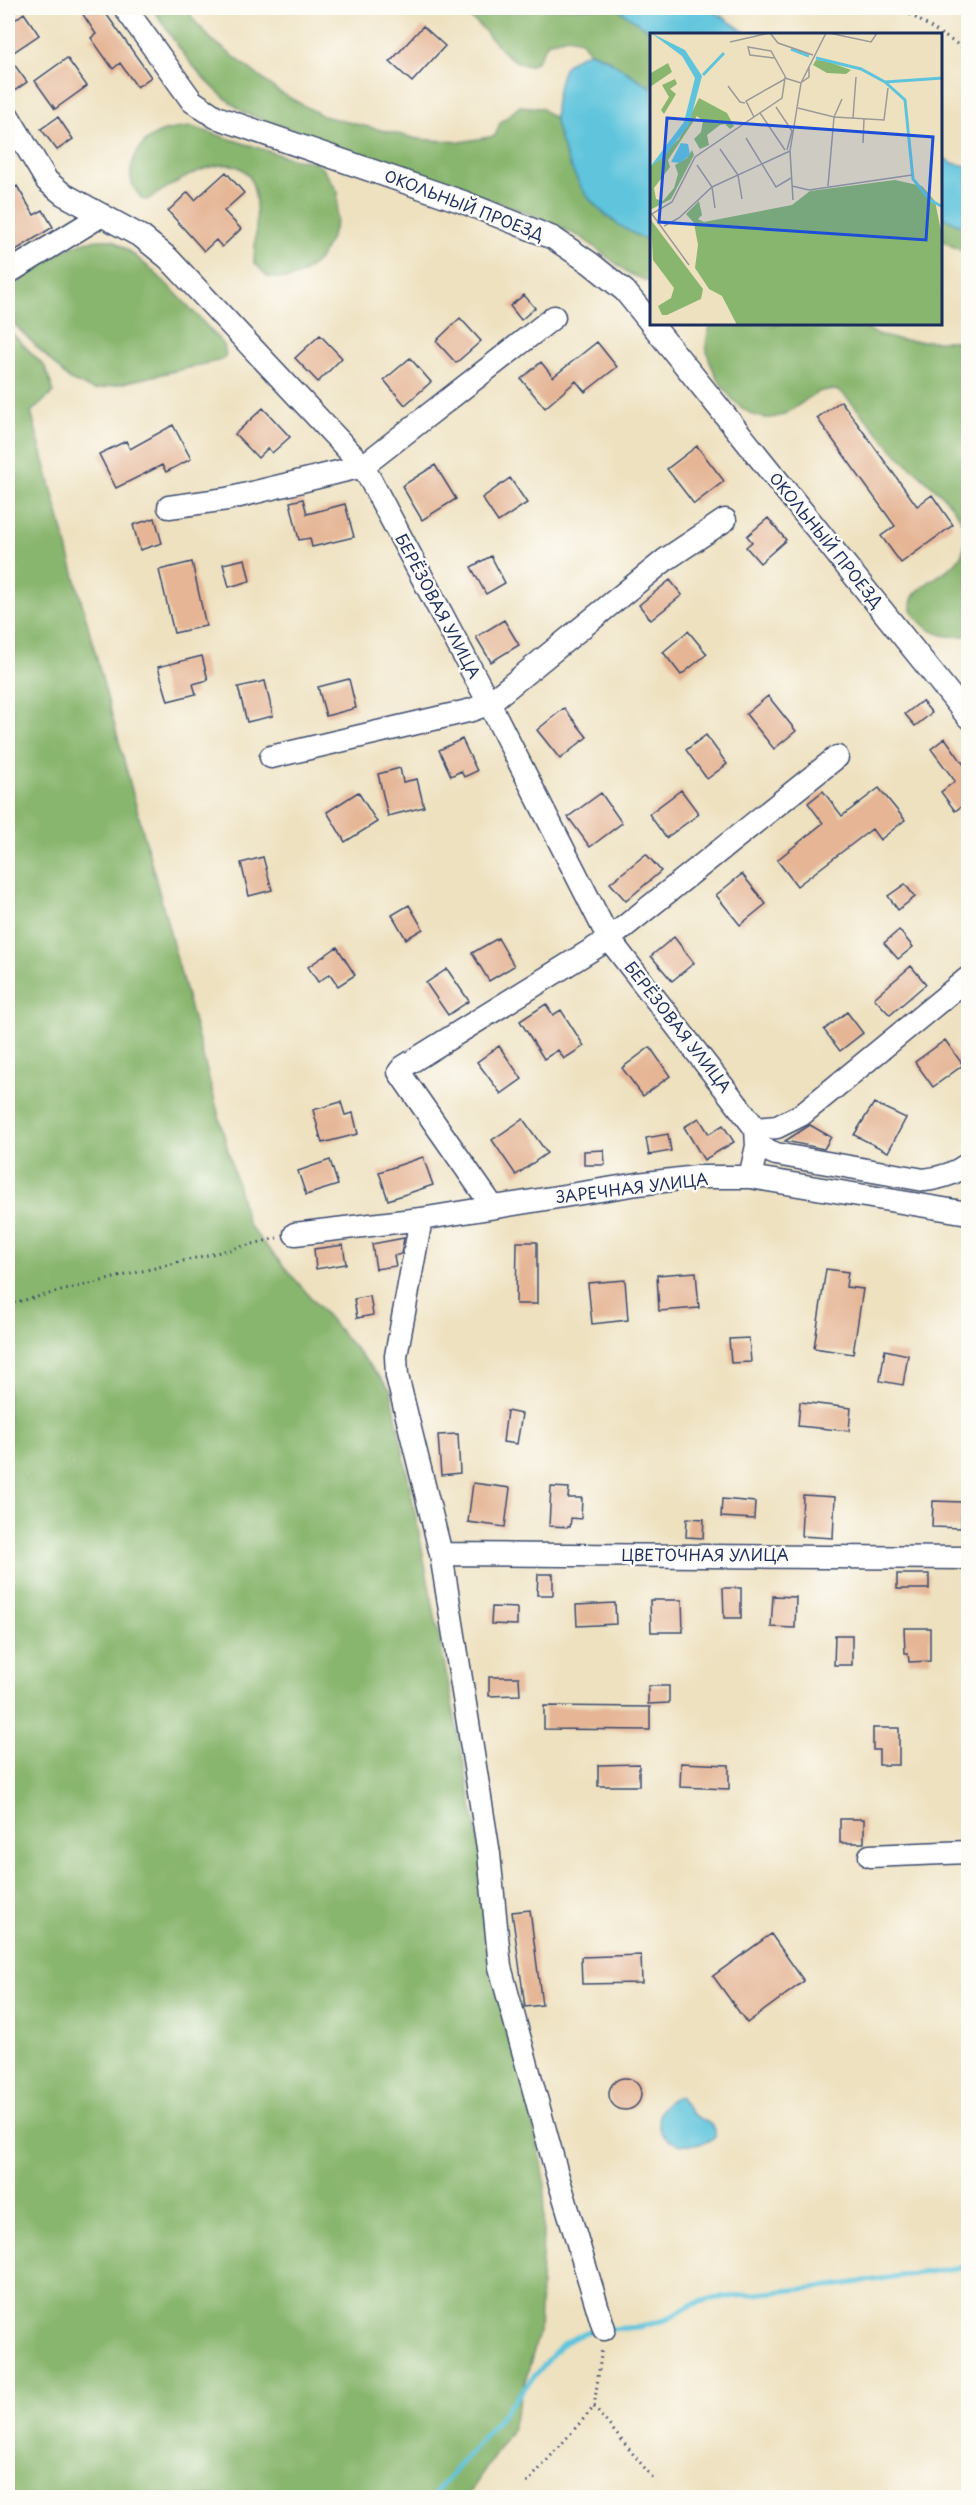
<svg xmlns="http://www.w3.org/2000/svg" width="976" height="2505" font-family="'Playpen Sans',sans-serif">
	<rect width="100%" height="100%" fill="#fdfcf7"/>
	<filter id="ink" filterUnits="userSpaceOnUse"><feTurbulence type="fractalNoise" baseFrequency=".0167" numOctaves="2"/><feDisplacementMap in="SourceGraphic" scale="12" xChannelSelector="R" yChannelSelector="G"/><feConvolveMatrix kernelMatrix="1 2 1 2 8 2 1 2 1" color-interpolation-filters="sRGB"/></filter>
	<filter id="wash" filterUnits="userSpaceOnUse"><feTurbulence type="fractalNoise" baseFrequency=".008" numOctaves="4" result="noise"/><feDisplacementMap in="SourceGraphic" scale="24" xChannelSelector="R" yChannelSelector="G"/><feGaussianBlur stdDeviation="1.35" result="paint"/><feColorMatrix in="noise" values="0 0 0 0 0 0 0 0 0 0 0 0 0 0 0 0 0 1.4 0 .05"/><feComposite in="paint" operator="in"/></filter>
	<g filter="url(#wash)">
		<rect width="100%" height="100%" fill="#eee1c0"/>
		<path fill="#89b66e" stroke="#527266" stroke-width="1.5" d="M153,8H190L192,18L210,38L279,92L323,116L418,139L460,142L495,136L500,123L520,106L541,108L555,119L567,157L612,221L652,242V283L630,274L581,237L525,212L245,113C203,85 179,50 153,8Z
			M459,8H616L655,34H652V88L605,58L590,52L581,40L568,37L548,42L537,61L529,66C506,61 496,43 481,27C474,20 466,14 459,8Z
			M192,127L290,158L315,162L324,170L338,192L337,221L330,240L318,261L300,275L287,279L268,277L254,262C255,239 260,204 252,183C237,139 170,186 147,200L142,199C139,194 133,189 132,183C127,163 140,141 159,133C169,129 181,128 192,127Z
			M942,217L968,228V254L942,241Z
			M113,240C156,268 189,307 224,345L226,355L221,360L94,390L70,380L12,322L8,316V294C25,274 60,249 85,242C94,239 104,240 113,240Z
			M711,324H861C885,347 937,340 968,341V635L965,636C958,636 949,637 942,635C926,631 901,610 916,593C935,572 969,569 965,532C962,504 911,470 893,450C876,431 860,410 841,392C815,381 800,412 776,417C743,425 713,380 707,351C705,341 708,333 711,324Z
			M8,329L45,367L54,392L31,412L248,1225L391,1390L545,2181L539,2333L511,2431L467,2497H8Z"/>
		<path fill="#5ec4dc" stroke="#3c7a9d" stroke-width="1.5" d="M616,8H709L748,34H655Z
			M590,52L605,58L652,88V242C627,232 605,218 588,197C575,181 558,140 555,120C554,108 559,74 566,66C572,58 582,55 590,52Z
			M942,157L952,163L968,166V228L942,217Z
			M679,2097L692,2114L709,2123L715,2129V2136C702,2149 669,2149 660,2130C654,2116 665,2098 679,2097Z"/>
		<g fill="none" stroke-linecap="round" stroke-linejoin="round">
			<path stroke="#5ec4dc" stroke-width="5" d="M610,2329L640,2327L668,2319L691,2305L710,2299L847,2284L968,2266
				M431,2498L562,2344L586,2332L598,2330"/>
		</g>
		<g id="blocks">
			<path fill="#e5b595" d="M90,8H102L151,77L137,87L120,63L113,69L91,38L96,34L82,13Z
				M24,13L39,35L8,56L27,82L14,91L8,83V25Z
				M423,26L445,46L412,82L390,62Z
				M67,58L87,86L55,109L35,81Z
				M58,117L73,139L57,150L41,129Z
				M226,172L244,193L224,211L241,229L222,247L216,240L204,251L168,211L188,192L195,200Z
				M17,186L34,215L43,210L53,227L8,255V192Z
				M524,295L535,308L521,320L510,306Z
				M460,318L481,341L456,363L436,341Z
				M320,335L342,358L318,382L295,358Z
				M597,342L617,367L585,392L576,381L545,408L521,379L541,362L553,377Z
				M410,358L431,382L405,405L384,380Z
				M841,401L917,506L932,495L953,525L901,563L881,536L895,526L817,418Z
				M263,408L290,437L272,453L268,448L258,458L235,434Z
				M173,425L191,459L166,472L162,465L116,488L99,454L126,441L130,449Z
				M697,446L724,481L694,504L667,469Z
				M435,465L456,499L422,520L402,486Z
				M510,478L527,503L498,522L482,498Z
				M303,499L307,514L345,504L354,537L312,547L310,538L299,540L290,502Z
				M155,518L162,543L140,550L133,525Z
				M768,518L786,540L760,563L746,547L752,542L747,536Z
				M491,556L505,583L486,594L471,567Z
				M245,559L250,581L229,587L223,564Z
				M192,562L206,626L174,633L159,570Z
				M670,580L682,595L651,620L639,605Z
				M504,620L519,645L491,662L476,637Z
				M688,631L707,654L681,675L663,652Z
				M202,656L208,680L193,684L196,694L168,701L158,667Z
				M349,679L356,708L326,716L318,687Z
				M265,681L273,716L247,722L238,687Z
				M768,696L796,731L774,749L746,714Z
				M922,701L932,713L915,726L905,714Z
				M564,708L587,737L560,759L537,730Z
				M706,735L727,764L707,779L686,750Z
				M945,738L969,772V801L955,811L941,792L955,781L931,749Z
				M462,739L477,771L464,777L461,771L451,776L439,750Z
				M400,768L403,782L417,779L424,807L388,816L378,774Z
				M879,788L905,820L880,840L872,829L797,886L777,860L823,823L808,803L823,791L842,816Z
				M681,790L699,814L666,838L649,814Z
				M358,792L377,822L345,842L327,812Z
				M601,793L622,823L590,847L568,817Z
				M646,854L661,871L626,901L610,883Z
				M263,857L272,890L249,896L241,863Z
				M742,874L766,904L740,925L716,895Z
				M905,884L915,897L898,910L888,896Z
				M409,905L423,929L406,939L392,915Z
				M899,930L913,947L898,959L884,943Z
				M674,937L694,963L672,981L651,956Z
				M498,938L514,966L489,981L472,953Z
				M337,947L355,975L338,986L330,974L318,982L308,967Z
				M911,966L926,984L890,1015L874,998Z
				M447,969L469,1001L448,1015L426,983Z
				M546,1004L553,1015L561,1010L584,1046L564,1059L558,1050L544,1059L520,1021Z
				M847,1012L863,1033L840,1051L824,1030Z
				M945,1040L963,1065L933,1087L915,1062Z
				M499,1046L522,1079L501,1094L477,1062Z
				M650,1047L670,1076L643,1096L622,1068Z
				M341,1102L345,1115L353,1113L358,1134L322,1143L313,1110Z
				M874,1103L906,1118L888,1152L854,1135Z
				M699,1118L709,1134L723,1125L734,1142L704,1160L684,1127Z
				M523,1119L547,1153L516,1175L492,1140Z
				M810,1125L831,1137L824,1149L785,1141Z
				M668,1134L671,1151L649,1155L646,1138Z
				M604,1150L605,1165H584V1151Z
				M423,1157L433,1185L388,1200L379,1172Z
				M330,1160L338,1185L306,1195L298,1171Z
				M404,1238L401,1254L394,1256L396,1266L376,1269L372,1244Z
				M517,1242H537V1304H516Z
				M343,1245L346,1264L316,1269L314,1249Z
				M826,1269L848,1272L846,1287L863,1289L853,1354L814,1348Z
				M696,1272L699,1308L659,1311L657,1275Z
				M625,1280L628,1320L592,1324L588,1283Z
				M370,1296L373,1315L357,1318L354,1299Z
				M749,1338L751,1362L731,1363L729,1339Z
				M885,1350L908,1355L903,1385L880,1381Z
				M800,1402L851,1408L849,1431L798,1426Z
				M507,1411L522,1414L517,1444L503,1442Z
				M458,1434L460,1473L441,1475L438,1435Z
				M473,1483L510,1488L505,1527L468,1522Z
				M551,1487L569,1488L568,1498H582L581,1519L571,1518L570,1527L549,1526Z
				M803,1495L835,1497L833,1538L801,1536Z
				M722,1499L755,1502L754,1519L721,1517Z
				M933,1501L962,1502L961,1528L932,1527Z
				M687,1518L704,1519L703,1538L686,1537Z
				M538,1574H553V1595H537Z
				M897,1574H929V1589H897Z
				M723,1588H741V1618H724Z
				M773,1596L796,1597L795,1628L771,1627Z
				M650,1600H682L683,1632H651Z
				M615,1603L616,1624L577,1626L576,1605Z
				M492,1607L517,1608V1625L491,1624Z
				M904,1628H930V1661L909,1662L908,1653H905Z
				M835,1635H852V1665H834Z
				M489,1677H519L520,1695L489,1696Z
				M648,1686H669V1703L648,1704Z
				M544,1706L650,1707V1730L544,1729Z
				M873,1728H899V1765H879V1750H873Z
				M681,1763L729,1765V1789L680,1787Z
				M639,1764V1786H598V1765Z
				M840,1819H864V1843H840Z
				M530,1910L542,2005L525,2007L512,1912Z
				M771,1934L804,1981L747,2023L713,1976Z
				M641,1955L642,1983L582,1984L581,1957Z
				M609 2094a16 16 0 1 1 32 0a16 16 0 1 1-32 0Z"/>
		</g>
	</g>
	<g filter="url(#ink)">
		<use href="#blocks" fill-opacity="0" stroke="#3b4a6d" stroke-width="1.5"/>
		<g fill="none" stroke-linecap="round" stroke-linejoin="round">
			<g stroke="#3b4a6d" stroke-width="25">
				<path id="minor" d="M125,8L192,101L216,117L463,202L553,238L590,263L625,291L968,717
					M8,116L47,181L63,194L142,237L168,258L363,466L489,703L609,939L756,1129L757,1146L750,1177
					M11,271L102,215
					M169,507L227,499L363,466L554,317
					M271,757L472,710L489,703L665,560L725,520
					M756,1129L777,1127L801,1115L968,978
					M757,1146L776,1154L924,1180C941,1178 955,1174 968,1164
					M493,1207L399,1072L403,1067L609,939L837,757
					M421,1219L396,1356L397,1376L441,1554L489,1854L500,1967L557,2174L604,2329
					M295,1234L421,1219L638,1184L697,1177H750L968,1213
					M441,1554L968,1558
					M870,1856L968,1852"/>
			</g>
			<path stroke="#3b4a6d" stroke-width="3" stroke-dasharray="1.5 4.5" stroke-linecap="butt" d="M900,8L968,51
				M8,1304L277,1238
				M594,2407L653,2478
				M527,2483L594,2407L602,2348"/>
			<use href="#minor" stroke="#fff" stroke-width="22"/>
		</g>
	</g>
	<g text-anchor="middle" stroke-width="5" stroke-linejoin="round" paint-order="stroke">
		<g font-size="16" fill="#1b2f5e" stroke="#fdfcf7">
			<text transform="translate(464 205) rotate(21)" y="6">ОКОЛЬНЫЙ ПРОЕЗД</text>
			<text transform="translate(826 540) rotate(51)" y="6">ОКОЛЬНЫЙ ПРОЕЗД</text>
			<text transform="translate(438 606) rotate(62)" y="6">БЕРЁЗОВАЯ УЛИЦА</text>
			<text transform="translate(678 1027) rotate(52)" y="6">БЕРЁЗОВАЯ УЛИЦА</text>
			<text transform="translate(632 1188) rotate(-7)" y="6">ЗАРЕЧНАЯ УЛИЦА</text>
			<text x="705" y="1561">ЦВЕТОЧНАЯ УЛИЦА</text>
		</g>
	</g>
	<g transform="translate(650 33)">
		<rect width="292" height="292" fill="#eee1c0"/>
		<path d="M166,27L176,28L201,37L196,41L177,40L163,32ZM18,30L22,39L0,54L1,40ZM25,46L27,51L20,56L26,61L14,81L11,77L19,64L12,52ZM49,65L77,80L84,93L80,96L75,91L70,92L57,102L59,112L50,116L44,106L51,99L53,88L47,83L18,127L20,134L4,155L6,166L13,168L24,155L28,141L25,132L37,125L42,117L44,122L21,166L0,177V134L29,106ZM245,147L272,153L285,168L292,203V292H87L72,263L59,256L45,235L48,212L44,190L36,181L49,168L52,182L48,186L54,189L142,172L160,158ZM1,187L53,256L51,266L17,282H12L8,273L21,265L24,255L3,227Z" fill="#89b66e"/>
		<path d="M1,0L35,17L52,43L39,92L13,125L0,134L34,89L45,45L32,23ZM31,110L38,111L40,122L30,130L21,129Z" fill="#5ec4dc"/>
		<path fill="none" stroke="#5ec4dc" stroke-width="3" d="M141,16L159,23M166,25L211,36L235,49L293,45M53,42L74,20M235,49L255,67L263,146L280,167L293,174"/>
		<path fill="none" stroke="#9a9a99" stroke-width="1.5" d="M120,0L128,10L163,22M179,0L221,9L227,0M80,9L119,0M124,25L100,22L98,14L121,18L136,45M152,49L159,44V34M78,53L90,69L95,70M126,74L142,98L137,117M148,75L184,84L234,87L238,55M110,80L135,117M104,84L96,68L135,46M184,84L192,66M203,85L206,44M96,105L126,154L141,145M213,110L214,86M70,116L88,142L92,166M47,132L62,154L65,175M142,153L159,157L262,142M178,153L184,84M143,167L140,118L151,50L176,0M2,181L39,232M0,182L22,169L45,124L132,65L135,45L151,50M14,193L29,185L62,154L140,118"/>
		<path fill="#1d4ed8" fill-opacity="0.15" stroke="#1d4ed8" stroke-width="3" d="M17,85L283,104L276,207L9,189Z"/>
		<rect width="292" height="292" fill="none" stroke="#1b2f5e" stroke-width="3"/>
	</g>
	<rect width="976" height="2505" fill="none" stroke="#fdfcf7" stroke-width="30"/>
</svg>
